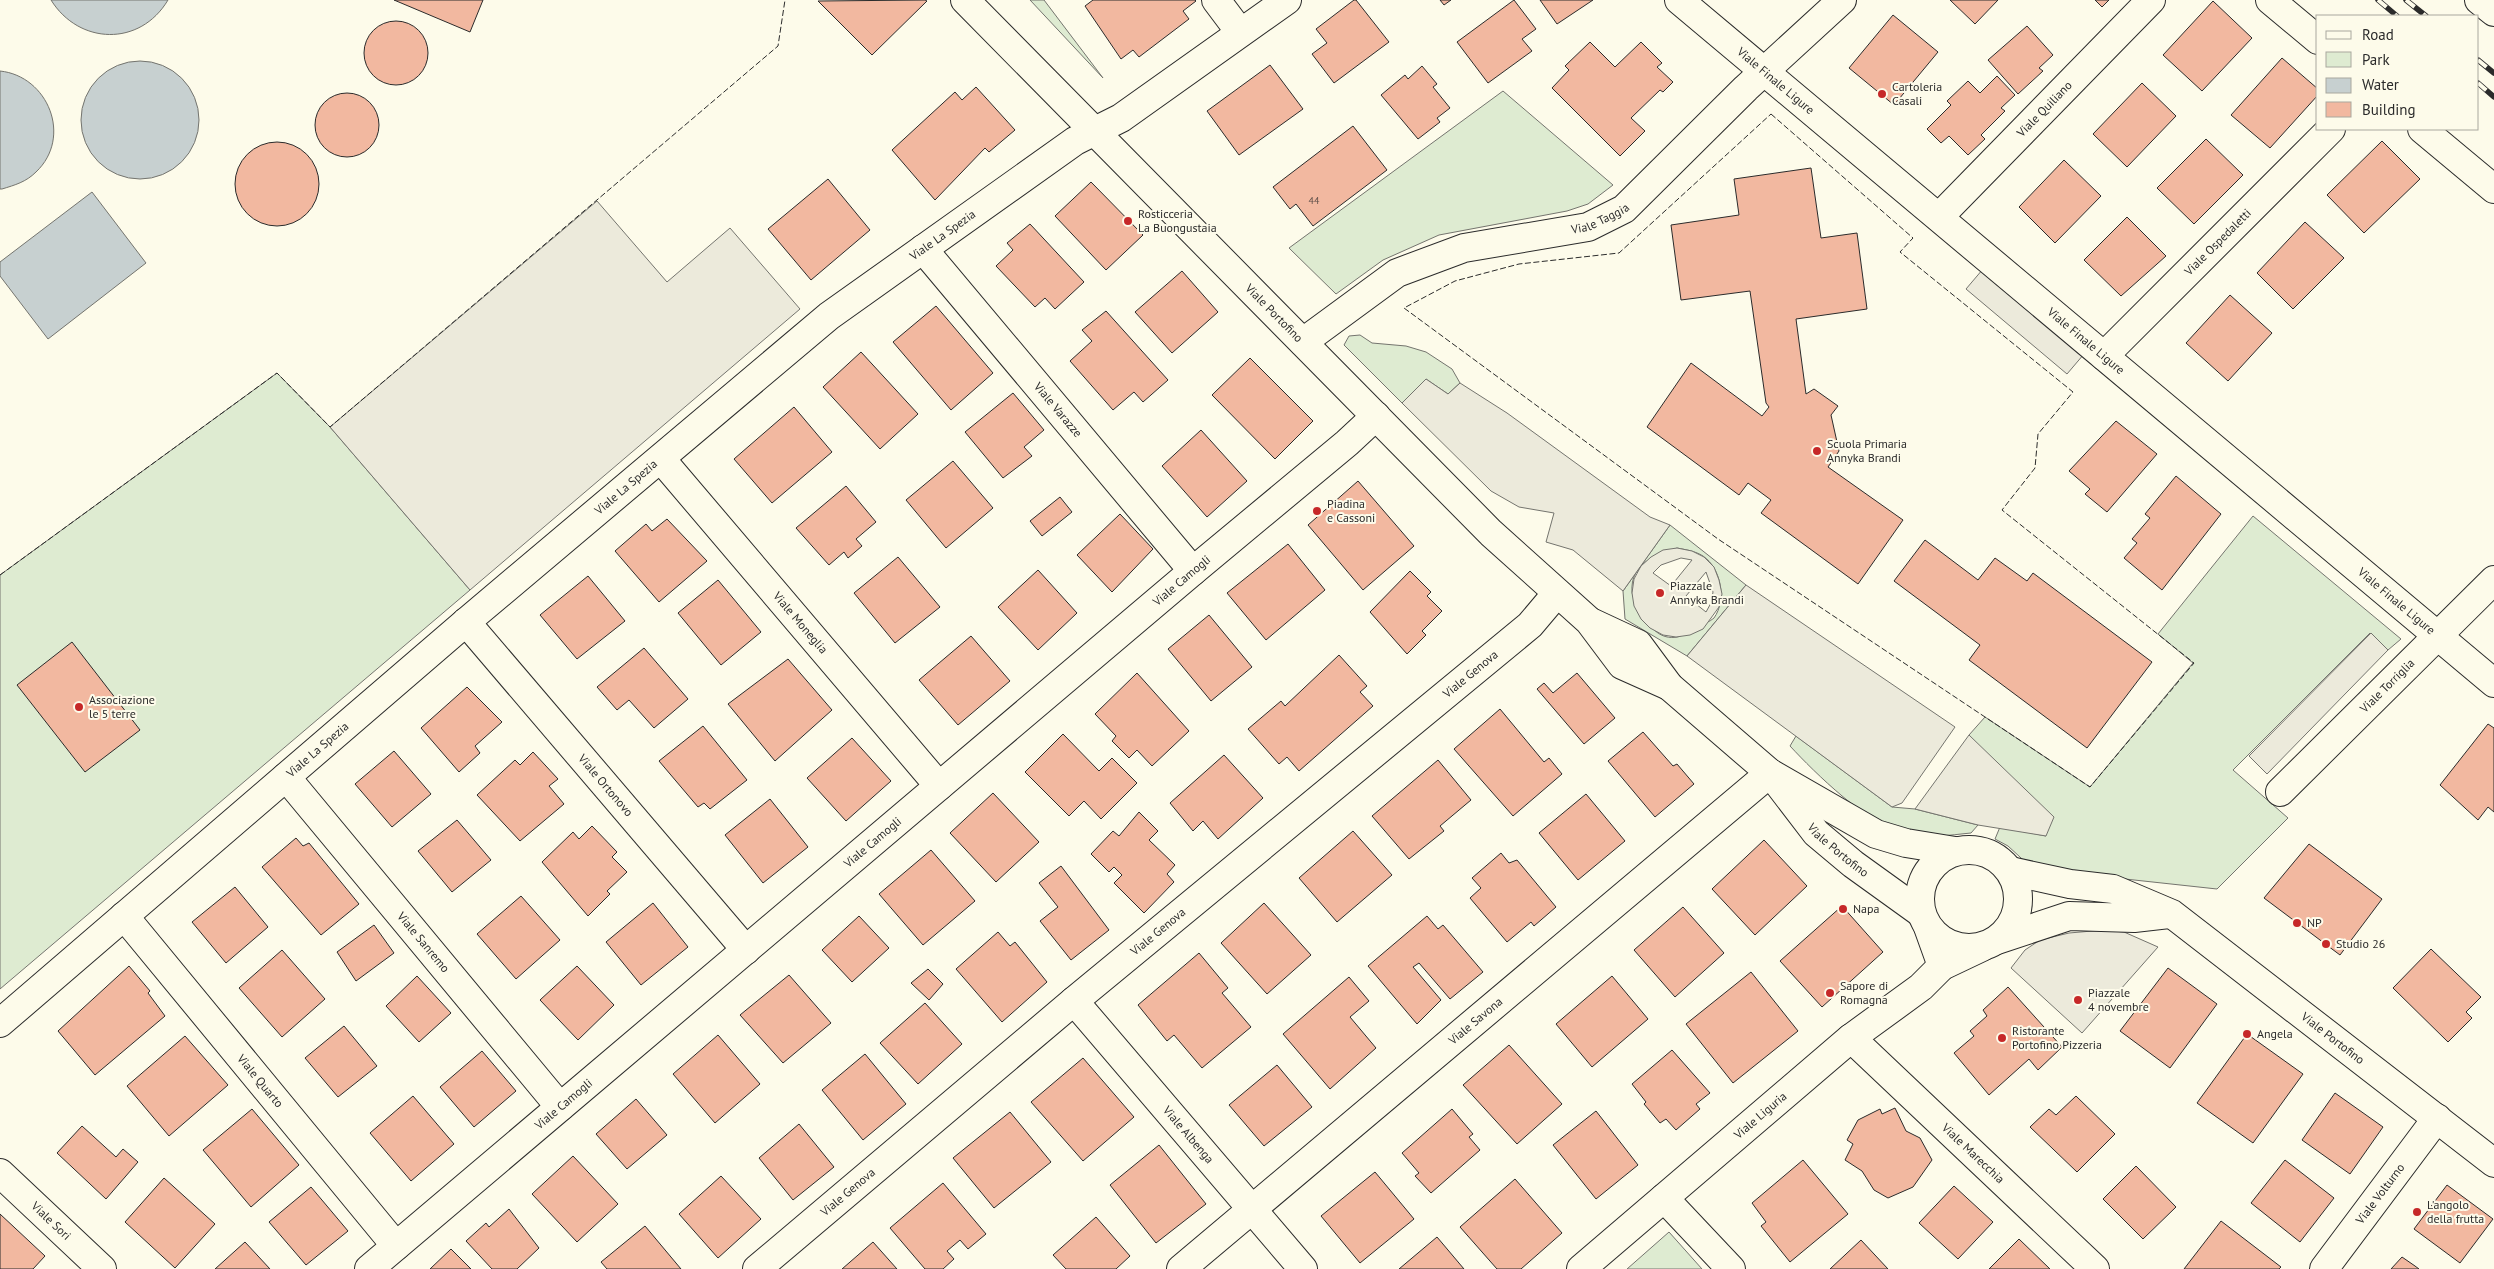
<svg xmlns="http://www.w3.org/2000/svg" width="2494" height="1269" font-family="'PT Sans',sans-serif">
	<rect width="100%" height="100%" fill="#fdfbea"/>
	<path fill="#deebd1" stroke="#74746e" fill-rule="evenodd" d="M1030,0H1044L1103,78Z
		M1503,91L1613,185L1588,204L1567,211L1439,235L1383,260L1336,294L1289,248Z
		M1360,335L1372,343L1406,346L1426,352L1452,369L1460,383L1448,394L1426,379L1402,403L1344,345L1349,336Z
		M277,373L330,427L470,590L0,989V575Z
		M2253,516L2401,639L2388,650L2370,633L2233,770L2288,818L2217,889L2033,869L2008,846L1995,839L2000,827L2046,836L1969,735L1985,717L2090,787L2193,663L2158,634Z
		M1670,525L1746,585L1687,656L1625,619L1623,591ZM1677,548C1687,550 1695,551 1703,556C1721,568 1727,600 1714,618C1710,622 1702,624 1697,627C1691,630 1683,636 1677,637C1661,640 1650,628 1644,616C1640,609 1633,599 1632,592C1630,563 1656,555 1677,548Z
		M1796,736L1892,807L1915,809L1978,825L1971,833C1950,835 1926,839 1905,834C1868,825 1815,773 1790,746Z
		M1669,1232L1702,1269H1627Z"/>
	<path fill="#eceadb" stroke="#74746e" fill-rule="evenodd" d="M597,201L667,282L730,228L800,309L470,590L330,427Z
		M1983,269L2084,354L2067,374L1966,289Z
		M1426,379L1448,394L1460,383L1507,413L1650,517L1670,525L1623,591L1573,550L1546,542L1554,513L1519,507L1491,491L1402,403Z
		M1677,548L1692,551L1704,557L1714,567L1719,580L1722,594L1719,607L1703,629L1690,635L1676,637L1663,635L1650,628L1641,619L1634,606L1632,593L1634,579L1641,566L1651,557L1663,550ZM1681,558L1692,560L1671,586L1653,573L1661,565ZM1706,572L1713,592L1711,603L1706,612L1686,596Z
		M1746,585L1955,727L1902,803L1892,807L1687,656Z
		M2371,633L2388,650L2267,774L2249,756Z
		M1969,735L2054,817L2046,836L1978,825L1915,809Z
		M2104,930L2124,932L2158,947L2082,1033L2011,968L2025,950L2040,940L2069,933Z"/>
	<path fill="#c7d0d0" stroke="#74746e" d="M51,0H168C140,47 79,45 51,0Z
		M81 120a59 59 0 1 1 118 0a59 59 0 1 1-118 0Z
		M0,71C48,76 73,137 36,172C26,182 15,185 2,189H0Z
		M92,192L146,263L48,339L0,276V262Z"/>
	<path fill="#f2b8a0" stroke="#2b2b2b" d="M394,0H483L470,32Z
		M925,0L927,1L872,55L818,1Z
		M1093,0H1195L1196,1L1183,11L1189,19L1139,57L1133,50L1121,59L1085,6Z
		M1354,0H1356L1389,42L1334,83L1312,54L1327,43L1316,29Z
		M1440,0H1451L1444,5Z
		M1514,0L1536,29L1522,39L1532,51L1488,83L1457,42Z
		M1540,0H1593L1557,24Z
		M1950,0H1998L1975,24Z
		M2095,0H2109L2102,7Z
		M2213,1L2252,38L2202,91L2163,55Z
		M1893,15L1938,52L1894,105L1849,68Z
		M364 53a32 32 0 1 1 64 0a32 32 0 1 1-64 0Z
		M2027,26L2053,55L2039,68L2043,71L2018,94L1988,60Z
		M1590,42L1615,67L1641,42L1662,63L1657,67L1673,82L1663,92L1660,90L1631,118L1645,131L1620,156L1552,88L1569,70L1565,66Z
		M2282,58L2318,89V95L2270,148L2231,115Z
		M1270,65L1303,109L1239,155L1207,111Z
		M1422,66L1437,84L1433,87L1450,108L1437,118L1440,122L1418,139L1381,95L1405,75L1408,79Z
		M1997,76L2015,95L2001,108L2005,111L1981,135L1985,139L1968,155L1949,136L1941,143L1927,129L1951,105L1947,101L1968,81L1980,93Z
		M2142,83L2176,116L2127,167L2093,134Z
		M976,87L1015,130L989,152L985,148L935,200L892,150L955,92L962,100Z
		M315 125a32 32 0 1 1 64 0a32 32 0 1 1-64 0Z
		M1353,126L1387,170L1313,226L1296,204L1290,209L1273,187Z
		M2206,139L2243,175L2194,224L2157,188Z
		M2382,141L2420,179L2364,233L2327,195Z
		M235 184a42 42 0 1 1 84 0a42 42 0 1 1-84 0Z
		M2064,160L2101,196L2055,243L2019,207Z
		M1811,168L1821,238L1857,233L1867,309L1796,319L1806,394L1814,389L1838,406L1831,415L1839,451L1828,467L1903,520L1858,584L1761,513L1771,500L1748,483L1739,495L1647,427L1691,363L1762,416L1769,407L1766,403L1750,291L1681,300L1671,225L1739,215L1734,179Z
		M828,179L870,230L811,280L768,229Z
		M1091,182L1143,235L1106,270L1055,216Z
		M2127,217L2166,256L2121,296L2084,260Z
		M2305,222L2344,258L2293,309L2257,273Z
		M1030,224L1084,282L1055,309L1045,298L1035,307L996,266L1013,250L1007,243Z
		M1182,271L1218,312L1172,353L1135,312Z
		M2230,295L2272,333L2228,381L2186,343Z
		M936,306L993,373L951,410L893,342Z
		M1106,311L1168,380L1143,402L1134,392L1113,410L1070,361L1092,341L1082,330Z
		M861,352L918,414L880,449L823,387Z
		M1250,358L1313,421L1275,459L1212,395Z
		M1013,393L1044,430L1024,447L1032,456L1003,478L965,432Z
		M794,407L832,452L772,503L734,459Z
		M2116,421L2157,454L2107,512L2085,494L2090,489L2069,471Z
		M1201,430L1247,481L1207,517L1162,466Z
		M953,461L993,508L946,548L906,500Z
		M2176,476L2221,514L2162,590L2124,558L2137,543L2132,539L2150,518L2145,514Z
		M1358,481L1414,546L1363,590L1308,525Z
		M846,486L876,522L856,539L862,546L848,558L844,552L829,565L796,528Z
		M1060,497L1072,512L1042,536L1030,521Z
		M1120,514L1153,549L1112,592L1077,555Z
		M667,519L707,561L659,602L615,551L646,524L652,531Z
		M1925,540L1978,580L1995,558L2027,581L2033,573L2152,662L2087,748L1969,660L1980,645L1894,581Z
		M1288,544L1325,590L1266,640L1227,593Z
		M898,557L940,607L895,643L854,593Z
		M1038,570L1077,613L1038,650L998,607Z
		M1410,571L1431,592L1427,596L1442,611L1422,631L1426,635L1407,654L1370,612Z
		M588,576L625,621L577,659L540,615Z
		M718,580L761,632L721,665L678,613Z
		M1209,615L1252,667L1211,701L1168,649Z
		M971,636L1010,681L958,725L919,680Z
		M72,642L140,730L85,772L17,685Z
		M644,648L688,699L654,728L629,700L617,710L597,687Z
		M1339,655L1367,686L1360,692L1373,706L1299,771L1287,757L1279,764L1248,729L1281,701L1285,706Z
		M788,659L832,710L775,761L728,704Z
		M1137,673L1189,731L1152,766L1137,750L1129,758L1112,741L1116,736L1095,714Z
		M1577,673L1615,718L1584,744L1537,689L1544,683L1553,693Z
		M467,687L502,722L475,746L480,753L459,772L421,728Z
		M1500,709L1544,762L1549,758L1562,774L1513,816L1454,749Z
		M2488,724L2494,728V812L2488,807L2478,820L2440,785Z
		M703,726L747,780L710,809L704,803L698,807L659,761Z
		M1643,732L1673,766L1677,764L1694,784L1655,817L1608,761Z
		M1063,734L1099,771L1112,758L1137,783L1101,819L1084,801L1069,816L1025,772Z
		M852,738L891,781L846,821L807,778Z
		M394,751L431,794L392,827L355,784Z
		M533,752L558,779L549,786L564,804L520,841L477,795L515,760L520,765Z
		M1224,755L1263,798L1218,839L1203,821L1193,831L1170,803Z
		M1438,760L1471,800L1440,826L1444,831L1409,859L1372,816Z
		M993,793L1039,842L996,882L950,833Z
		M1586,794L1625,841L1578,880L1539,833Z
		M770,799L808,847L763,883L725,835Z
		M1139,812L1158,831L1149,840L1175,865L1167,874L1174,882L1144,913L1114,883L1122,875L1114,867L1109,872L1091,854L1113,831L1119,836Z
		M457,820L491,860L452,892L418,851Z
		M592,826L617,852L612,857L627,872L607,891L610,894L588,916L542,862L573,832L579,839Z
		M1353,831L1392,875L1337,922L1299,878Z
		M296,838L303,846L309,843L359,904L321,935L262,867Z
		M1764,840L1807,886L1755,935L1712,889Z
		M2309,844L2382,899L2340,955L2264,898Z
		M931,850L975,901L923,945L879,894Z
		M1501,853L1509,863L1517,860L1556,907L1534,926L1531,922L1507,942L1470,898L1481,888L1472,878Z
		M1061,866L1109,930L1071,960L1040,921L1058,907L1039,883Z
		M235,887L268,927L226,963L192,922Z
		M521,896L560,940L516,979L477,934Z
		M653,903L688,947L641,985L606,942Z
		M1264,903L1311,955L1267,994L1221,943Z
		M1842,906L1883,952L1822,1007L1780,961Z
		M1683,907L1724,953L1675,997L1634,950Z
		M859,916L889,948L852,982L822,950Z
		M1427,916L1438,929L1443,925L1483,972L1450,999L1419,963L1413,967L1441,1000L1417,1024L1368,966Z
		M374,925L394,953L356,981L337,952Z
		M998,932L1010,946L1015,942L1047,982L1002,1022L956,969Z
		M2431,949L2481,997L2466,1012L2472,1018L2448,1042L2393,988Z
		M282,950L325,999L282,1037L239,988Z
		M1199,953L1228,988L1222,993L1251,1027L1202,1068L1174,1035L1167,1041L1138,1005Z
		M129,966L150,991L148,993L165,1016L95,1075L58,1031Z
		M577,966L614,1005L578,1040L540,1000Z
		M2168,968L2217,1004L2170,1068L2120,1031Z
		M928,969L943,984L929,1000L911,983Z
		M1751,972L1798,1031L1733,1083L1686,1024Z
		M789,975L831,1023L783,1063L740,1015Z
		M417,976L451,1013L419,1042L386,1006Z
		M1612,976L1648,1019L1592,1067L1556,1024Z
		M1349,977L1369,1001L1350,1017L1376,1048L1330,1089L1283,1034Z
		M2008,987L2062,1047L2038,1070L2029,1059L1989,1095L1954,1053L1974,1036L1970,1031L1987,1016L1983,1010Z
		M925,1003L962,1044L918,1084L880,1043Z
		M344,1026L377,1066L338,1097L305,1058Z
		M2247,1034L2303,1074L2253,1143L2197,1103Z
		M718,1035L760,1084L715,1123L673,1074Z
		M185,1036L228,1085L169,1136L127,1086Z
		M1509,1045L1562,1104L1517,1144L1463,1085Z
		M1672,1050L1710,1093L1696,1104L1700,1109L1676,1130L1666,1119L1660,1123L1644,1104L1646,1102L1632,1084Z
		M482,1051L516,1091L474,1127L440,1087Z
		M865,1054L906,1104L863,1140L822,1090Z
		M1083,1058L1134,1117L1083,1161L1031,1102Z
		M1277,1065L1312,1107L1264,1146L1229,1105Z
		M2335,1093L2383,1127L2350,1174L2302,1140Z
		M413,1096L454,1144L411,1181L370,1133Z
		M2076,1096L2115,1134L2077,1172L2030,1127L2049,1109L2056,1115Z
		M636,1099L667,1135L627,1169L596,1134Z
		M1895,1108L1906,1131L1920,1138L1932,1160L1913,1187L1888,1198L1874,1190L1862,1171L1845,1160L1853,1144L1847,1140L1858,1120L1880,1109L1882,1114Z
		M252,1109L299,1165L251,1207L203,1150Z
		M1452,1109L1473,1134L1469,1137L1480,1150L1431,1193L1415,1176L1419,1173L1402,1153Z
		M1596,1111L1638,1165L1596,1199L1553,1145Z
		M1010,1112L1051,1162L994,1208L953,1158Z
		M799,1124L834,1167L793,1200L759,1158Z
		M82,1126L116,1157L123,1149L138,1162L106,1199L57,1153Z
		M1159,1145L1206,1204L1156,1243L1110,1185Z
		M573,1156L618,1204L577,1242L532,1194Z
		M1803,1160L1848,1214L1790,1262L1761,1226L1766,1222L1752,1203Z
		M2285,1160L2334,1198L2300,1242L2251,1203Z
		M2136,1166L2176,1207L2143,1239L2103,1199Z
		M1375,1172L1414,1219L1360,1263L1321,1216Z
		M721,1176L761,1219L718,1258L679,1214Z
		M164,1178L215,1224L175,1268L125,1222Z
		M1515,1179L1562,1233L1521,1269H1497L1460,1227Z
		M943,1183L986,1234L968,1249L960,1240L947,1251L954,1259L943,1269H925L890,1228Z
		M2447,1185L2493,1219L2460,1263L2414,1229Z
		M1954,1186L1993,1222L1958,1259L1919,1223Z
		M311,1187L348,1231L306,1265L269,1222Z
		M509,1209L539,1248L517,1269H492L466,1241L486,1223L489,1227Z
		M0,1214L45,1256L33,1269H0Z
		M1096,1217L1130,1256L1116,1269H1066L1053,1255Z
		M2221,1221L2281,1267L2279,1269H2184Z
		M645,1226L681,1269H607L601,1262Z
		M1437,1237L1464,1269H1399Z
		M2019,1239L2050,1269H1989Z
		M1861,1240L1888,1269H1830Z
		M245,1242L270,1269H215Z
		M873,1242L897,1269H842Z
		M451,1249L471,1269H430Z
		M2402,1257L2415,1266L2419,1269H2391Z"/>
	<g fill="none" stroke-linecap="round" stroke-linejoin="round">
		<g stroke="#2b2b2b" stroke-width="30">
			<g id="minor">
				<path d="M1216,0L1240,32"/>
				<path id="s1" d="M1679,0L2494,683"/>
				<path d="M2270,0L2318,40"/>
				<path d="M2479,0L2494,12"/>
				<path d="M2422,129L2494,189"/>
				<path id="s2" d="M1939,217L2151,0"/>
				<path id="s3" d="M923,249L1193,571"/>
				<path id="s4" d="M1303,342L1397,273L1464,248L1588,227L1624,209L1746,88L1842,0"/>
				<path id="s5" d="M2104,356L2331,129"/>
				<path id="s6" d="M661,459L939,786"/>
				<path id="s7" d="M466,622L746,950"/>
				<path id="s8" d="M286,777L560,1107"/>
				<path id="s9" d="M2280,792L2494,580"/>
				<path id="s10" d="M124,916L396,1246"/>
				<path d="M1928,927L1942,966"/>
				<path id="s11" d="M1074,1001L1303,1269"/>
				<path id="s12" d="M0,1023L466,622L829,316L1075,141L1121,118L1287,0"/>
				<path id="s13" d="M1851,1038L2095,1269"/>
				<path id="s14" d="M0,1173L102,1269"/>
				<path d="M1664,1198L1731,1269"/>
				<path id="s15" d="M369,1269L1193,571L1347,443L1376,416"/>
				<path id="s16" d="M757,1269L1074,1001L1530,625L1557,593"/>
				<path id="s17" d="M1181,1269L1770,773"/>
				<path id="s18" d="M1581,1269L1851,1038L1921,987L1942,966L1982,947"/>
				<path id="s19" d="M2324,1269L2437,1118"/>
			</g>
		</g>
		<g stroke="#2b2b2b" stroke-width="30">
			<g id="tertiary">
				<path id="s20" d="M965,0L1491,533L1589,621L1622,665L1669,686"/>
				<path d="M1593,623L1638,644L1669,686L1770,773L1876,834L1906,843L1955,851"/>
				<path id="s21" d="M1777,782L1816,833L1853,864L1921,913"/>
				<circle cx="1969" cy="899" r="49"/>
				<path id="s22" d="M2010,871L2070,884L2113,889L2172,914L2494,1163"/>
				<path d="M1997,940L2069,916L2134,918L2169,914"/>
			</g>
		</g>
		<use href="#minor" stroke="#fdfbea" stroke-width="28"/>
		<use href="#tertiary" stroke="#fdfbea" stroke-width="28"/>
		<g stroke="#2b2b2b" stroke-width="5.5">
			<path id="rail" d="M2378,0L2397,16
				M2406,0L2426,16
				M2478,60L2494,73
				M2478,83L2494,97"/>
		</g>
		<use href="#rail" stroke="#fdfbea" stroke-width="4" stroke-dasharray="11" stroke-linecap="butt"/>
		<path stroke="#2b2b2b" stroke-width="1" stroke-dasharray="6 2.5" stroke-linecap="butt" d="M1771,114L1913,238L1900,252L2073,392L2038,434L2035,468L2002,510L2194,663L2090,787L1718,539L1404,308L1455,281L1519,264L1619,253Z
			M0,575L277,373L330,427L778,46L785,0"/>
	</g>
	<g fill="#c62828" stroke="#fdfbea" stroke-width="2">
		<circle cx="1882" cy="94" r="5"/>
		<circle cx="1128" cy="221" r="5"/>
		<circle cx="1817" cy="451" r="5"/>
		<circle cx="1317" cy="511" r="5"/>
		<circle cx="1660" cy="593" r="5"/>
		<circle cx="79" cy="707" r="5"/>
		<circle cx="1843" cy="909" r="5"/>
		<circle cx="2297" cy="923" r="5"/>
		<circle cx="2326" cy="944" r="5"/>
		<circle cx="1830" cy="993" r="5"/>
		<circle cx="2078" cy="1000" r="5"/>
		<circle cx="2247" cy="1034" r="5"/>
		<circle cx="2002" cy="1038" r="5"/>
		<circle cx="2417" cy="1212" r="5"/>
	</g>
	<g text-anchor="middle" stroke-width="4" stroke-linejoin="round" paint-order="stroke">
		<g font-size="10" fill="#5d4e48">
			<text x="1314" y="204">44</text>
		</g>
		<g font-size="12" fill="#2b2b2b" stroke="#fdfbea">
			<text dy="4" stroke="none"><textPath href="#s1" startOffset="126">Viale Finale Ligure</textPath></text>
			<text dy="4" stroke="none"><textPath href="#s2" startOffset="151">Viale Quiliano</textPath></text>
			<text dy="4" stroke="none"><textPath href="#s4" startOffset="328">Viale Taggia</textPath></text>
			<text dy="4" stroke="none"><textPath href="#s12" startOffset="1229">Viale La Spezia</textPath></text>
			<text dy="4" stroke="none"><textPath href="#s5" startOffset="161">Viale Ospedaletti</textPath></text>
			<text dy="4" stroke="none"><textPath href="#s20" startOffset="440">Viale Portofino</textPath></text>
			<text dy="4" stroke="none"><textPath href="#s1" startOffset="531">Viale Finale Ligure</textPath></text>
			<text dy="4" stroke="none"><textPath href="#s3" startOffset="210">Viale Varazze</textPath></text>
			<text dy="4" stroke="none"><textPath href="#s12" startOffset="824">Viale La Spezia</textPath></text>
			<text dy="4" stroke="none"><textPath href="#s15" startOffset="1065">Viale Camogli</textPath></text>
			<text dy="4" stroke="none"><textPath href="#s1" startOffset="936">Viale Finale Ligure</textPath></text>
			<text dy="4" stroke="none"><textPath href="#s6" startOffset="215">Viale Moneglia</textPath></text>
			<text dy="4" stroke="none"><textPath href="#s16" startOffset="929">Viale Genova</textPath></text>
			<text dy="4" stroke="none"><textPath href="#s9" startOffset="151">Viale Torriglia</textPath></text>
			<text dy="4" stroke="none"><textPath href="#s12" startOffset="419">Viale La Spezia</textPath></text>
			<text dy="4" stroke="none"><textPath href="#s7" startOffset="215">Viale Ortonovo</textPath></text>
			<text dy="4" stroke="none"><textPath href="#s15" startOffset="660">Viale Camogli</textPath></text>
			<text dy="4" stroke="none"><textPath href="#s21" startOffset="92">Viale Portofino</textPath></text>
			<text dy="4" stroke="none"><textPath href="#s16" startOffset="524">Viale Genova</textPath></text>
			<text dy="4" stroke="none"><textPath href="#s8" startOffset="215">Viale Sanremo</textPath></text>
			<text dy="4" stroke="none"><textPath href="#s17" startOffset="385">Viale Savona</textPath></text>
			<text dy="4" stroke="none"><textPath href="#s22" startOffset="372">Viale Portofino</textPath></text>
			<text dy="4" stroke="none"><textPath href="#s10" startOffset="214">Viale Quarto</textPath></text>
			<text dy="4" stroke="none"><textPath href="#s15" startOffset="255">Viale Camogli</textPath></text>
			<text dy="4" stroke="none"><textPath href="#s18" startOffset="236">Viale Liguria</textPath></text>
			<text dy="4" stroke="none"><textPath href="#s11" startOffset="176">Viale Albenga</textPath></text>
			<text dy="4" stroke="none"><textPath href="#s13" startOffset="168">Viale Marecchia</textPath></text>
			<text dy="4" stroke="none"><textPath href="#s16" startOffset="119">Viale Genova</textPath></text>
			<text dy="4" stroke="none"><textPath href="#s19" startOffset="94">Viale Volturno</textPath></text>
			<text dy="4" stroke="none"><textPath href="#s14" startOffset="70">Viale Sori</textPath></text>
		</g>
		<g font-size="12" fill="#2b2b2b" stroke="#fdfbea" text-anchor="start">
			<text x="1892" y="91">Cartoleria<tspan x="1892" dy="14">Casali</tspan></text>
			<text x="1138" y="218">Rosticceria<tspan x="1138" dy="14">La Buongustaia</tspan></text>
			<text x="1827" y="448">Scuola Primaria<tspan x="1827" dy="14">Annyka Brandi</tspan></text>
			<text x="1327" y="508">Piadina<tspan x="1327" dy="14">e Cassoni</tspan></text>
			<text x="1670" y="590">Piazzale<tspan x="1670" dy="14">Annyka Brandi</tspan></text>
			<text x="89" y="704">Associazione<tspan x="89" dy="14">le 5 terre</tspan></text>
			<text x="1853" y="913">Napa</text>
			<text x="2307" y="927">NP</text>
			<text x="2336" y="948">Studio 26</text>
			<text x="1840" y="990">Sapore di<tspan x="1840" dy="14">Romagna</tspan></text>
			<text x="2088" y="997">Piazzale<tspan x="2088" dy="14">4 novembre</tspan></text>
			<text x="2012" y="1035">Ristorante<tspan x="2012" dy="14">Portofino Pizzeria</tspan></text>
			<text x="2257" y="1038">Angela</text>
			<text x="2427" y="1209">L'angolo<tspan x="2427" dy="14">della frutta</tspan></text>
		</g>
	</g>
	<rect x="2316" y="15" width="162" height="115" fill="#fdfbea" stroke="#a9a89e"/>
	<rect x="2326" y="31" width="25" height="8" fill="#fdfbea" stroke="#a9a89e"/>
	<text x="2362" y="40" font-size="15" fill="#2b2b2b">Road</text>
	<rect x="2326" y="52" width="25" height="15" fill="#deebd1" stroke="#a9a89e"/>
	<text x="2362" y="65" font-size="15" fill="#2b2b2b">Park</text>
	<rect x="2326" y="78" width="25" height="15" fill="#c7d0d0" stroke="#a9a89e"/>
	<text x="2362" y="90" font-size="15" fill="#2b2b2b">Water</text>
	<rect x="2326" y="102" width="25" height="15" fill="#f2b8a0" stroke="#a9a89e"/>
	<text x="2362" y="115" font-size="15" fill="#2b2b2b">Building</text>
</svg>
